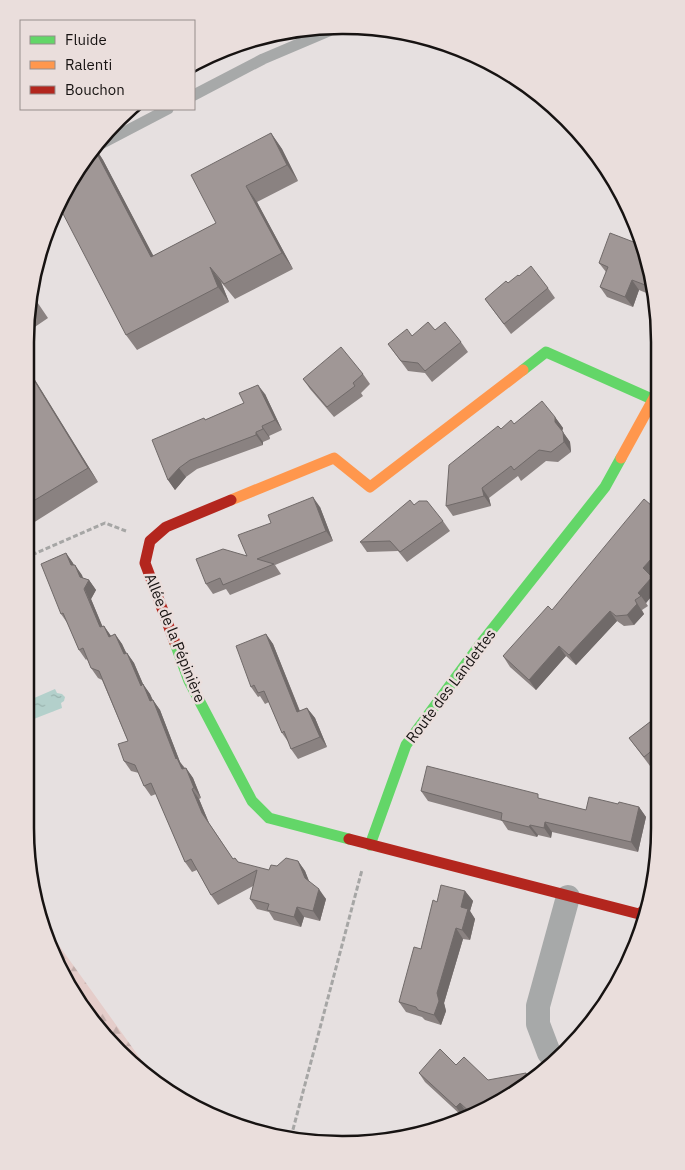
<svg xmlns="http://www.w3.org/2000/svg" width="685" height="1170" font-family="'IBM Plex Sans',sans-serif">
	<defs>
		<pattern id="forest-firs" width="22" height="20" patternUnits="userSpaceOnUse" patternTransform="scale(1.25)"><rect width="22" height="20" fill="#e5cdca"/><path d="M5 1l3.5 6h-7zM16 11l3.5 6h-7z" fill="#c4afac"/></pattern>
		<pattern id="water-ripples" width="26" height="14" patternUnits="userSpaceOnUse" patternTransform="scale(1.25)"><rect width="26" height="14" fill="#b3d0cb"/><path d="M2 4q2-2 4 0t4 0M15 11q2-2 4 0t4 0" fill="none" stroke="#99b2ad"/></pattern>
	</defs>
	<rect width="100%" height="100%" fill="#e6e0e0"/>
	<path fill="url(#forest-firs)" d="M40,919L160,1086L90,1021L42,929Z
		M163,1089L274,1136L260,1134Z"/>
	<path fill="url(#water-ripples)" d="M55,689L57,693L62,694L65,697L64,701L61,703L62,708L26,722L25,702Z"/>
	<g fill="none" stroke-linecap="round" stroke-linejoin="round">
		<path stroke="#a6a6a5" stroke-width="3" stroke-dasharray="5 2.5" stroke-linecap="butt" d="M25,558L105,523L126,531
			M291,1137L362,870"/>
		<path stroke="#a7a9a9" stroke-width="11" d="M194,95L263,59L329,31
			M101,144L168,109"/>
		<path stroke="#a7a9a9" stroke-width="24" d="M549,1053L538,1024V1006L568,897"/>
		<path stroke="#63d668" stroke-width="11" d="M523,370L546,352L654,400
			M175,643L189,681L252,801L269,818L349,839
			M370,845L406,745L479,646L605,487L621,458"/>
		<path stroke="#ff974d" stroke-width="11" d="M621,458L659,389
			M231,500L334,458L370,487L523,370"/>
		<path stroke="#b3261e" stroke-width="11" d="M175,643L145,563L150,541L166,527L231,500
			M349,839L639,914L648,907"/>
	</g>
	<path fill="#8a8281" d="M271,133L282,149L298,181L257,202L293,269L235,299L221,282L229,302L137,350L126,335L78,166L96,149L103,160L153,256L216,223Z
		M644,246L654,296L639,290L633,307L607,297L600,287L606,272L599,263Z
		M519,276L548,288L555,298L511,334L485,299Z
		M31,293L48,318L26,333V321Z
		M435,330L461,342L468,352L432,382L425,373L408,371L388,344L412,336Z
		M26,367L35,380L98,482L33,523L25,513Z
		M363,374L370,384L361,393L363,396L334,417L310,389L303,379Z
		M265,394L282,430L269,436L270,439L263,442V445L197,469L186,477L175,490L168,480L205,420Z
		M555,417L563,428L562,431L570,442L571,452L558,462L546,461L521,481L518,476L489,498L491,506L453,516L446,506L501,429L514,424Z
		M414,505L443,521L450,531L407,562L398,551L367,552L360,542Z
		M320,507L333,541L275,565L281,574L230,595L226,589L213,594L206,584Z
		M659,512V568L652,576L659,587L646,603L648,606L642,610L644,614L634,625L624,626L617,621L576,665L566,656L536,690L510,667L503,656Z
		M66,553L74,565H75L83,578L89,580L96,590L91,599L102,626H104L111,636L115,634L122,644L127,654V653L134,663L143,684L150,694L153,700L160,710L180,762L185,768H186L193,778L201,798L199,799L209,823L233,859L235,858L239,863L269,870L277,866L298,861L305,871L309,882L326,899L320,921L304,917L301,927L274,920L269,912L257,909L250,899L253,886L218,905L211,895L197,870L192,872L185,862L156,794L151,796L144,786L139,773L131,771L124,761L128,741L102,680L98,678L91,668L87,659L86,660L79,650L68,624L61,614Z
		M266,634L273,644L300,711L307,708L315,718L327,747L298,759L291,749L289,743L282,733L269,702L265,704L260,696L258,697L251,687Z
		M659,715V758L650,766L629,738Z
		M421,791L541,799L586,810L618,804L639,807L646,817L638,852L552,832L551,838L538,835L537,837L508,830L502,821L428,801Z
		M465,891L473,901L470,911L475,919L470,940L463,939L444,1003L446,1011L441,1025L425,1020L422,1017L406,1012L399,1002L421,949L437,902Z
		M456,1065L488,1080L531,1079L471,1116L467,1113L463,1117L425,1082L419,1073Z"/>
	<path fill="#706a69" d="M271,133L282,149L298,181L287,165Z
		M96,149L103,160L162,272L151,257L95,150Z
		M246,186L257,202L293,269L282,253Z
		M210,267L221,282L229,302L218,287Z
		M632,280L639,290L633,307L625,297Z
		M26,367L35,380L98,482L88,468Z
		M258,385L265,394L282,430L275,420Z
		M555,417L563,428L562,432L555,422Z
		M262,426L269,436L270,439L263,429Z
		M256,432L263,442V445L256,435Z
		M563,432L570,442L571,452L564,442Z
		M179,468L186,477L175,490L168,480Z
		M482,488L489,498L491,506L484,496Z
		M313,497L320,507L333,541L326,531Z
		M659,550V568L650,578L643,568Z
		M66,553L73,563L78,575L71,565Z
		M75,565L82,575L86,586L89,580L96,590L91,599L107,637L100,627Z
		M652,577L659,587L646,603L641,596L638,593Z
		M635,600L644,614L634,625L627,615Z
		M610,611L617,621L576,665L569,655Z
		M104,626L111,636L109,637Z
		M115,634L122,644L131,664L124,654Z
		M266,634L273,644L304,722L297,712Z
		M559,646L566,656L536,690L529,680Z
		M127,653L134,663L143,684L150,694L157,711L141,686Z
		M153,700L160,710L180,762L184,768L189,779L176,759Z
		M307,708L315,718L327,747L320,737Z
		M186,768L193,778L201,798L194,788Z
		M192,789L199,799L209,823L202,813Z
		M639,807L646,817L638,852L631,842Z
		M545,822L552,832L551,838L544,828Z
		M530,825L538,835L537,837L529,827Z
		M298,861L305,871L312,888L305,878Z
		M319,889L326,899L320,921L313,911Z
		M465,891L473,901L470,911L475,919L470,940L462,930L461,907Z
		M297,907L304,917L301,927L294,917Z
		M456,928L463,939L444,1003L446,1011L441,1025L434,1015L437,993Z
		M526,1073L531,1079L528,1081Z
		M460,1103L467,1113L463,1117L456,1107Z"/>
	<path fill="#a09796" stroke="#706a69" d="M271,133L287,165L246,186L282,253L224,284L210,267L218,287L126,335L59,206L78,166L95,150L151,257L216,223L191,175Z
		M610,233L644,246L653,288L632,280L625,297L600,287L608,267L599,263Z
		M531,266L548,288L504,324L485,299L506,281L508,283L518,275L519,276Z
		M31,294L36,301L29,306Z
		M428,322L435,330L445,322L461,342L425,371L418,363L401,361L388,344L407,329L412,336Z
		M341,347L363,374L353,383L355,386L327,407L303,379Z
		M26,367L88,468L25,506Z
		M258,385L275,420L262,426L263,429L256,432V435L190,460L179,468L168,480L152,440L204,418L205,420L244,403L239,393Z
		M542,401L555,417V422L563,432L564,442L551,452L539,450L514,470L511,466L482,488L484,496L446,506L449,465L498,426L501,429L511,420L514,424Z
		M313,497L326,531L257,559L274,564L223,585L220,578L206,584L196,559L223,549L247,556L238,535L271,523L268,515Z
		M644,499L659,512V550L643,568L652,577L638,593L641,596L635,600L637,604L627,615L616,616L610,611L569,655L559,646L529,680L503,656L548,606L552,610Z
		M410,500L414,505L419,501H427L443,521L400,552L390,541L360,542Z
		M66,553L71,565H75L80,577L89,580L84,589L100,627L104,626L109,637L115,634L124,654L127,653L141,686L143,684L150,701L153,700L176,759L177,758L182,769L186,768L194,788L192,789L202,813L233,859L235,858L238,862L269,870L271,865L277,866L286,858L298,861L305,878L319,889L313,911L297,907L294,917L267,910L269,904L250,899L257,870L211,895L191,859L185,862L151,783L144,786L135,765L124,761L118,744L128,741L99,671L91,668L83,648L79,650L63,613L61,614L41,564Z
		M266,634L297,712L307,708L320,737L291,749L284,731L282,733L264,691L258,693L254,685L251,687L236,646Z
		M659,715V756L654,749L644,757L629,738Z
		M427,766L538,794V798L586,810L589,797L618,804L619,802L639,807L631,842L545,822L544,828L530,825L529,827L501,820L502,813L421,791Z
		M441,885L465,891L461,907L468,909L462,930L456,928L437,993L439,1001L434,1015L418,1010L416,1007L399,1002L414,947L421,949L433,900L437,902Z
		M617,983L612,993L609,989Z
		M440,1049L456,1065L464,1057L488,1080L526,1073L528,1081L473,1115L460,1103L456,1107L419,1073Z"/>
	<g text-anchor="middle" stroke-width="5" stroke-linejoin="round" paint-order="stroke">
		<g font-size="15" fill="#171312" stroke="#eadedc">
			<text transform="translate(175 638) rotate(68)" y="5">Allée de la Pépinière</text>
			<text transform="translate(451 686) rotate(-53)" y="5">Route des Landettes</text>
		</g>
	</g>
	<path d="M0 0H685V1170H0ZM342 34H343A308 308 0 0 1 651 342V828A308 308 0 0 1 343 1136H342A308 308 0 0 1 34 828V342A308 308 0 0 1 342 34Z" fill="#eadedc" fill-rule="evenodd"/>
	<path fill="none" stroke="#171312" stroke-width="2.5" d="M342 34H343A308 308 0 0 1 651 342V828A308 308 0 0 1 343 1136H342A308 308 0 0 1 34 828V342A308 308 0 0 1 342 34Z"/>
	<rect x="20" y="20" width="175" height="90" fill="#eadedc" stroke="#968d8b"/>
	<rect x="30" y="36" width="25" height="8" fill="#63d668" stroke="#968d8b"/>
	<text x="65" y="45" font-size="15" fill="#171312">Fluide</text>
	<rect x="30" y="61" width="25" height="8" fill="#ff974d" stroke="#968d8b"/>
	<text x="65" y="70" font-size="15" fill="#171312">Ralenti</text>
	<rect x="30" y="86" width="25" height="8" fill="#b3261e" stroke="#968d8b"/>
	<text x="65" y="95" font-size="15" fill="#171312">Bouchon</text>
</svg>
